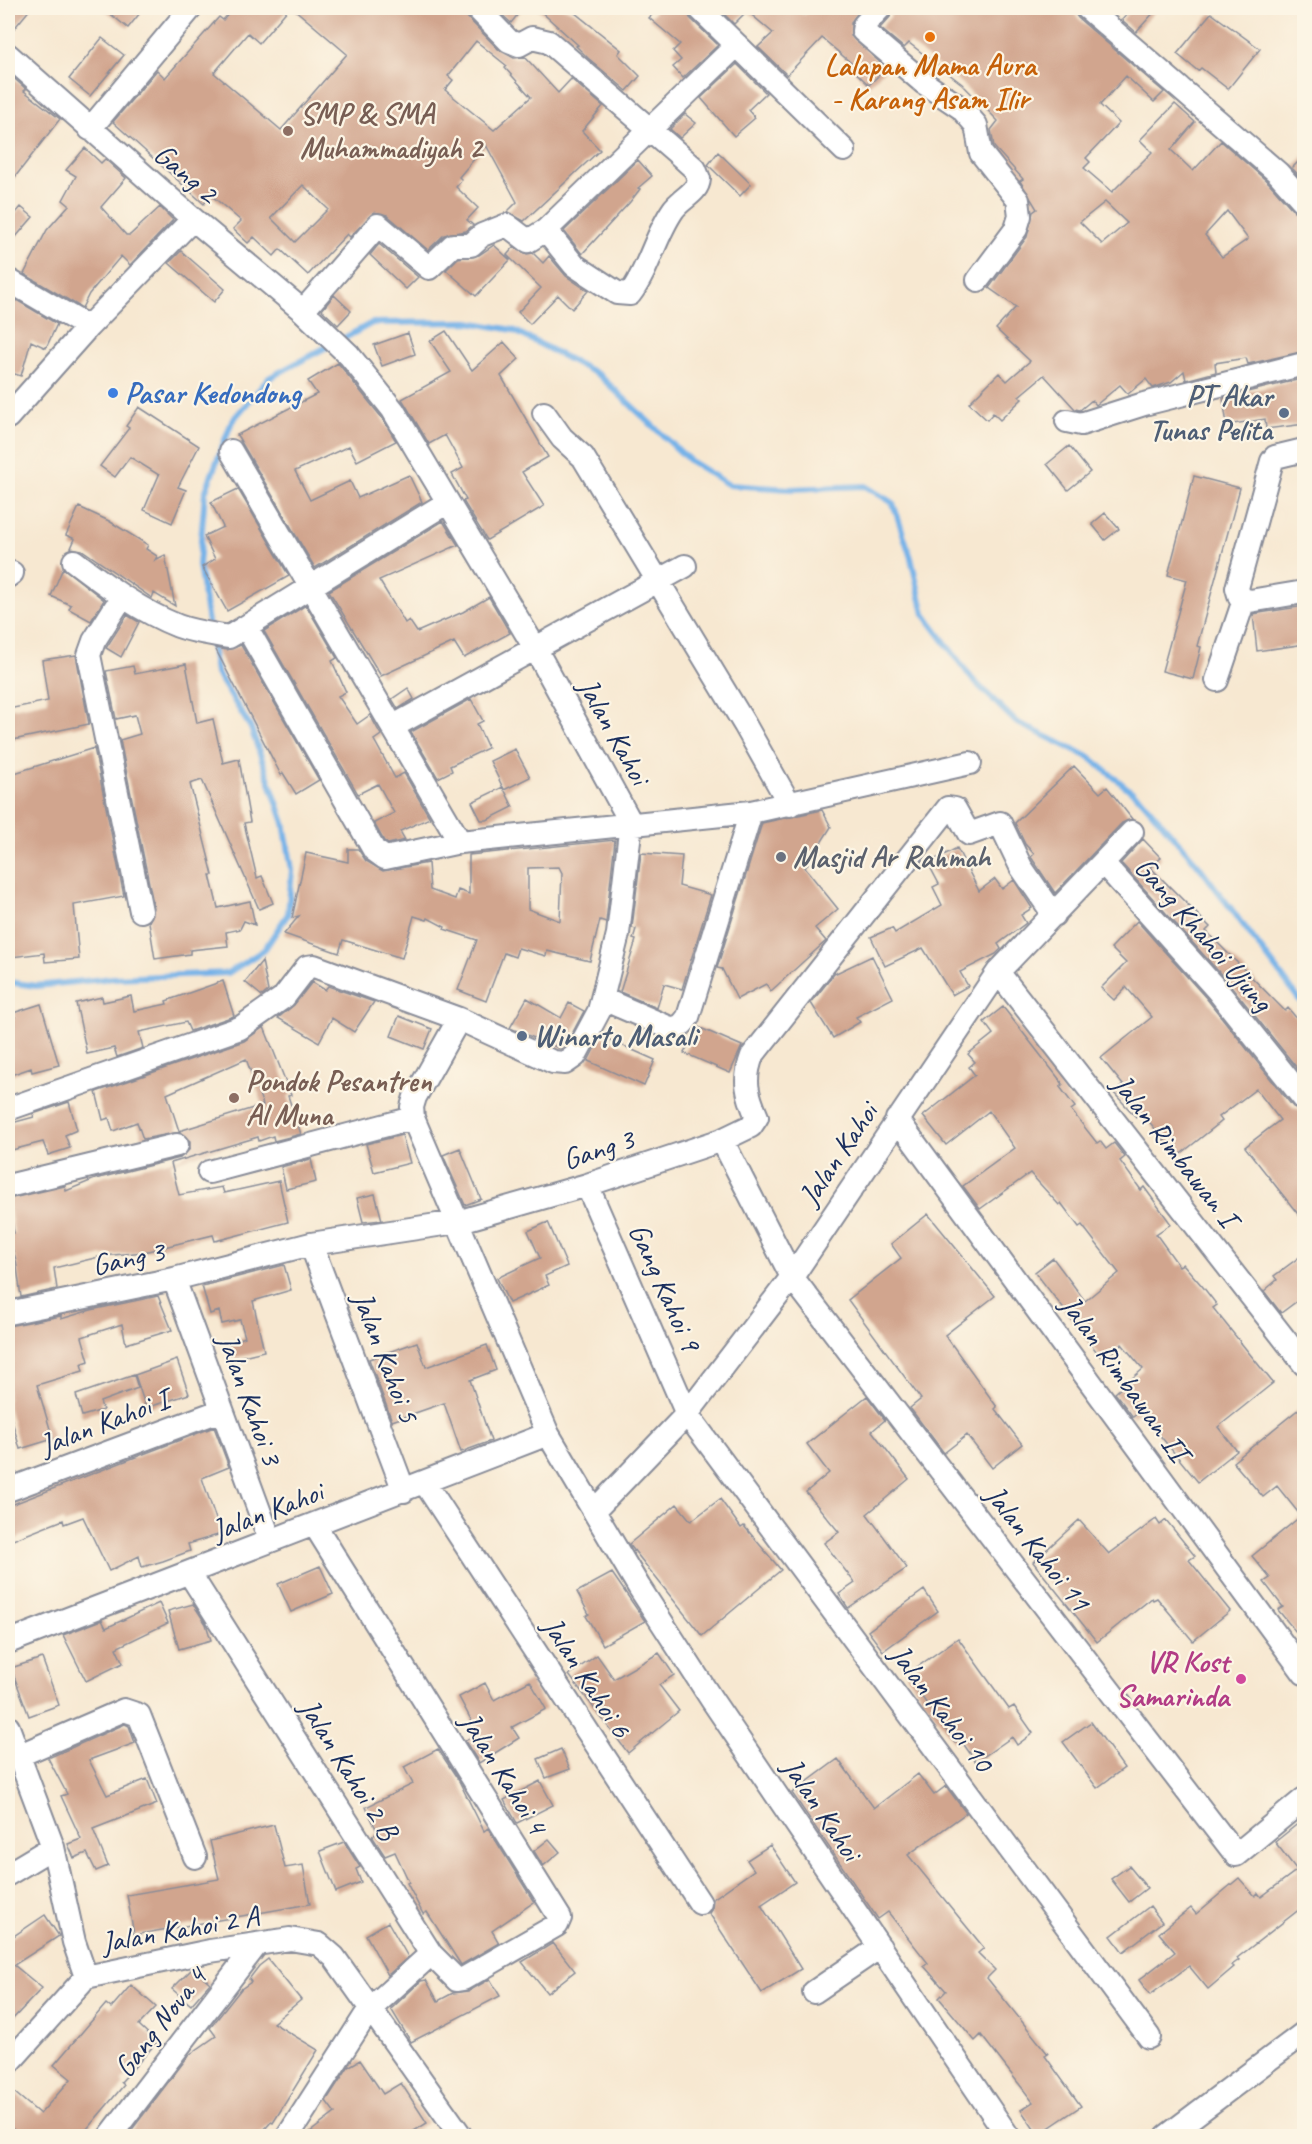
<svg xmlns="http://www.w3.org/2000/svg" width="1312" height="2144" font-family="Caveat,sans-serif">
	<rect width="100%" height="100%" fill="#fcf5e5"/>
	<filter id="ink" filterUnits="userSpaceOnUse"><feTurbulence type="fractalNoise" baseFrequency=".0167" numOctaves="2"/><feDisplacementMap in="SourceGraphic" scale="12" xChannelSelector="R" yChannelSelector="G"/><feConvolveMatrix kernelMatrix="1 2 1 2 8 2 1 2 1" color-interpolation-filters="sRGB"/></filter>
	<filter id="wash" filterUnits="userSpaceOnUse"><feTurbulence type="fractalNoise" baseFrequency=".008" numOctaves="4" result="noise"/><feDisplacementMap in="SourceGraphic" scale="24" xChannelSelector="R" yChannelSelector="G"/><feGaussianBlur stdDeviation="1.35" result="paint"/><feColorMatrix in="noise" values="0 0 0 0 0 0 0 0 0 0 0 0 0 0 0 0 0 1.4 0 .05"/><feComposite in="paint" operator="in"/></filter>
	<g filter="url(#wash)">
		<rect width="100%" height="100%" fill="#f7e8d1"/>
		<g fill="none" stroke-linecap="round" stroke-linejoin="round">
			<path stroke="#76b2e8" stroke-width="6" d="M341,340L372,323L468,322L513,330L599,375L690,461L729,485L790,489L865,486L893,503L911,558L924,614L972,679L1016,722L1089,757L1142,800L1199,866L1304,1006
				M8,982L36,986L113,978L228,973L264,950L288,914L292,870L284,823L251,728L216,672L199,565L205,493L232,421L269,378L332,344"/>
		</g>
		<g id="blocks">
			<path fill="#d1a58e" fill-rule="evenodd" d="M8,8H31L8,36Z
				M103,8H144L128,28Z
				M234,8H289L259,43L248,33L214,73L281,130L347,54L293,8H464L467,17L499,50L514,58L525,57L558,93L571,79L603,106L582,131L600,150L524,221L507,212L517,202L486,145L459,177L462,180L456,187L478,208L467,220L473,225L466,231L444,235L428,250L387,215L374,212L350,237L347,234L308,275L280,249L274,256L254,237L248,243L233,229L241,221L211,195L204,204L113,122L157,70L165,78L219,17L223,20ZM476,41L507,66L505,68L531,97L494,130L445,90L453,80L448,76ZM303,185L328,209L295,242L271,218Z
				M495,8H523L511,23Z
				M537,8H565L575,13L621,50L618,54L640,76L627,91L588,58L576,46L578,45Z
				M658,8H686L690,18L718,45L683,78L673,67L681,60L673,51L680,44L649,18Z
				M718,8H796L804,15L811,8H862L851,22V36L886,68L869,85L848,65L851,63L822,38L787,75L758,47L773,33L747,11L734,24Z
				M893,8H1071L1078,18L1164,92L1154,102L1126,76L1100,105L1119,123L1086,158L1090,162L1084,168L1112,192L1152,152L1140,140L1175,104L1195,122L1171,150L1193,171L1221,141L1269,183L1294,211L1305,215V351L1248,364L1246,358L1215,363L1216,372L1186,380L1184,371L1171,382L1153,388L1146,379L1128,394L1120,385L1096,405L1092,400L1080,410L1075,409L1044,375L1019,396L1022,399L1000,420L993,413L987,420L969,403L999,373L1007,381L1030,361L996,329L1016,307L989,288L1027,237L1033,212L1037,209L1020,181L1023,179L994,147L991,130L998,121L962,84L909,43L904,48L880,28L890,17ZM1105,202L1127,223L1102,244L1080,222ZM1227,211L1248,239L1222,257L1205,235Z
				M1133,8H1158L1136,32L1122,20Z
				M1211,13L1260,49L1228,89L1201,68L1198,71L1177,54Z
				M102,38L124,55L90,96L69,79Z
				M737,64L766,93L748,110L755,118L734,136L701,98Z
				M8,73L26,89L24,91L60,119L8,186Z
				M685,114L696,123L680,138L670,129Z
				M85,148L101,163L105,159L126,178L101,207L126,235H130L160,207L173,220L130,265L121,256L89,294L82,308L24,274L47,230L69,205L63,200L76,176L66,170Z
				M718,152L751,184L740,196L708,165Z
				M1305,155V182L1292,168Z
				M638,160L652,176L638,188L640,189L630,202L582,254L564,231Z
				M21,207L33,217L8,246V222Z
				M379,244L418,277L406,289L370,255Z
				M494,245L510,260L476,296L446,270L458,258L479,255Z
				M514,247L527,254L533,253L543,263L549,256L566,276L588,291L572,309L558,295L530,324L518,312L541,288L507,255Z
				M181,251L225,289L214,302L169,263Z
				M8,295L57,324L46,348L31,341L21,376L8,372Z
				M334,295L351,311L338,325L322,310Z
				M446,331L472,370L504,342L519,359L501,376L548,457L522,472L544,506L487,540L463,501L466,500L452,474L463,468L445,435L429,444L402,399L451,372L430,341Z
				M408,333L415,354L382,366L374,345Z
				M338,363L382,418L396,441L357,461L349,446L295,471L310,500L350,481L358,498L409,475L422,502L315,568L237,435L317,394L308,381Z
				M1305,378V424L1266,429L1265,419L1227,425L1223,398Z
				M139,407L199,446L178,487L186,490L172,523L144,510L159,475L130,457L115,477L100,466L129,428L126,426Z
				M1069,446L1090,472L1068,490L1047,464Z
				M1194,476L1240,488L1197,646L1201,647L1193,679L1162,671L1187,580L1168,575Z
				M238,489L289,576L227,611L202,567L215,559L204,536L223,527L211,502Z
				M79,507L109,521L148,545L146,549L157,556L155,560L165,555L175,606L154,593L152,598L82,550L71,548L75,539L66,535Z
				M1105,513L1119,529L1105,540L1092,524Z
				M443,521L458,545L379,580L405,623L409,620L417,632L463,612L489,597L510,633L464,658L454,642L381,676L329,591Z
				M63,568L104,600L91,621L69,609L71,605L51,596Z
				M306,605L337,658L332,661L346,692L338,696L357,724L370,715L381,735L374,740L395,778L404,773L430,818L400,831L405,840L388,844L384,841L374,823L394,813L378,784L358,794L264,631Z
				M1305,606V644L1257,651L1253,614Z
				M127,615L139,622L121,657L106,648Z
				M241,645L319,780L296,794L283,773L281,775L215,648L227,650Z
				M76,655L89,724L8,741V709L48,701L42,660Z
				M186,664L197,723L213,719L223,763L239,759L250,822L244,823L257,878L262,876L273,903L259,909L202,780L190,784L213,875H210L218,908L250,901L255,925L244,921L240,929L226,932L228,946L190,950V954L155,959L149,922L154,908L120,740L140,734L135,715L116,719L106,671L133,666L135,674Z
				M408,688L414,699L398,709L392,699Z
				M471,699L483,721L477,724L488,748L450,766L452,771L438,778L411,732Z
				M94,748L124,896L74,905L79,959L45,962L44,953L11,957L8,908V775Z
				M515,749L530,777L504,790L490,761Z
				M1074,766L1100,793L1107,787L1132,819L1122,823L1055,893L1031,857L1034,854L1025,844L1015,823Z
				M503,787L513,807L487,820H481L472,802Z
				M822,810L831,827L805,868L838,909L815,928L826,941L771,991L766,984L737,999L722,969L717,968L762,823Z
				M1143,839L1161,858L1150,867L1210,927L1206,931L1285,1011L1288,1008L1305,1028V1078L1227,981L1121,863Z
				M615,840L606,922L600,920L590,961L547,951L546,956L518,948L515,957L504,953L486,1001L458,990L477,940L444,929L445,927L428,918L427,920L414,916L402,958L343,940L339,953L284,934L299,916L292,918L306,853L348,862V849H358L366,861L383,871L428,863L430,890L455,899L458,890L469,894V855ZM559,867L562,873L560,921L528,909V868Z
				M957,848L979,891L995,879L1002,889L1014,880L1032,908L1021,915L1026,923L998,944L1001,949L996,954L960,972L968,986L952,995L923,948L885,966L871,937L892,928L895,933L942,905L933,887L939,884L928,863Z
				M641,853L682,856L679,886L711,895L682,989L664,984L657,1008L620,992L636,940L633,939L636,929L632,928Z
				M1137,921L1207,999L1293,1107L1305,1112V1223L1245,1147L1280,1120L1256,1089L1219,1117L1222,1121L1178,1156L1141,1112L1136,1117L1114,1093L1123,1085L1101,1058L1152,1017L1126,987L1114,1000L1101,988L1126,963L1111,948Z
				M872,956L893,998L856,1017L860,1022L833,1038L811,1003L834,974Z
				M262,961L268,991L262,996L245,982Z
				M223,981L234,1016L190,1031L186,1022L139,1032L143,1048L117,1057L114,1048L87,1054L76,1003L102,997L103,1002L131,996L134,1011L167,1004L166,1001Z
				M312,982L325,990L328,986L374,1002L354,1032L332,1018L319,1042L278,1018L294,1005Z
				M527,998L561,1018L569,1003L584,1011L565,1047L561,1049L510,1028Z
				M41,1004L59,1065L32,1072L31,1068L8,1076V1020L15,1017L13,1013Z
				M1003,1007L1063,1084L1060,1087L1075,1107L1071,1110L1097,1143L1100,1141L1106,1149L1114,1143L1125,1157L1120,1161L1141,1190L1144,1187L1171,1224L1156,1234L1179,1266L1183,1264L1203,1287L1217,1305L1213,1308L1273,1383L1218,1427L1237,1451L1198,1482L1140,1411L1133,1417L1115,1393L1143,1369L1122,1344L1103,1360L1035,1272L1053,1258L1085,1301L1119,1273L1082,1225L1079,1227L1061,1203L1059,1205L1030,1173L980,1209L963,1186L1015,1148L989,1111L946,1145L923,1116L975,1075L969,1067L975,1062L968,1054L993,1034L984,1022Z
				M399,1016L432,1029L424,1049L391,1036Z
				M264,1027L291,1095L288,1096L301,1134L274,1141L273,1136L259,1141L258,1137L171,1163L179,1195L222,1187L224,1193L279,1181L288,1222L215,1241L213,1235L144,1252L103,1256L54,1268L57,1289L21,1297L16,1260L8,1235L14,1233L8,1199L65,1186L66,1191L95,1179L180,1158L190,1149V1141L180,1132L143,1139L137,1122L113,1131L109,1118L103,1120L96,1092L244,1041ZM246,1059L263,1105L179,1131L167,1094Z
				M698,1027L742,1046L730,1073L684,1053Z
				M601,1036L655,1060L644,1086L588,1061Z
				M69,1102L77,1130L65,1135L70,1148L48,1155L43,1142L8,1151V1124L34,1117L33,1114Z
				M402,1135L410,1163L374,1172L366,1144Z
				M460,1148L481,1199L465,1205L443,1155Z
				M311,1159L316,1182L286,1189L281,1167Z
				M375,1194L382,1220L363,1222L357,1198Z
				M928,1214L995,1296L945,1335L997,1407L995,1409L1022,1444L992,1468L967,1435L944,1453L910,1408L921,1399L848,1300L901,1258L891,1244Z
				M548,1222L567,1266L545,1276L549,1285L509,1303L497,1278L540,1258L528,1231Z
				M1305,1253V1295L1281,1313L1264,1291L1277,1280L1274,1276Z
				M284,1265L291,1290L253,1301L264,1351L230,1359L227,1344L245,1337L240,1320L222,1324L219,1311L210,1314L202,1286Z
				M158,1296L172,1330L126,1344L122,1324L82,1337L89,1361L81,1364L83,1371L37,1385L53,1439L20,1449L8,1407V1326L61,1316V1319L91,1310Z
				M417,1342L426,1367L487,1345L496,1370L470,1380L491,1441L461,1452L444,1403L392,1421L369,1359Z
				M177,1360L189,1394L146,1408L135,1375Z
				M134,1375L138,1388L100,1402L103,1410L82,1416L76,1395Z
				M867,1396L885,1420L872,1431L909,1479L867,1514L907,1568L848,1608L839,1594L855,1583L824,1543L839,1532L806,1492L829,1473L807,1444Z
				M1305,1404V1643L1278,1610L1283,1607L1264,1582L1270,1578L1252,1556L1301,1516L1277,1486L1263,1497L1233,1462Z
				M214,1427L229,1467L202,1478L221,1534L188,1544L190,1551L163,1561L142,1567L139,1556L109,1571L83,1517L64,1524L63,1520L8,1542V1506Z
				M720,1499L741,1528L744,1526L781,1570L702,1636L629,1544L677,1504L691,1521Z
				M1156,1519L1160,1525L1166,1520L1195,1556L1189,1560L1230,1611L1193,1641L1157,1598L1153,1600L1152,1598L1097,1642L1033,1562L1079,1520L1109,1554Z
				M320,1566L333,1594L291,1612L278,1584Z
				M612,1573L645,1621L603,1645L586,1616L589,1614L577,1592Z
				M924,1590L938,1611L883,1651L868,1631Z
				M159,1603L168,1623L116,1648L123,1663L86,1681L63,1635L102,1620L106,1628Z
				M193,1604L206,1624L211,1640L179,1649L168,1611Z
				M958,1638L1009,1709L1014,1706L1033,1733L1017,1745L1012,1737L976,1762L960,1739L955,1743L906,1675Z
				M659,1653L674,1675L659,1685L679,1711L628,1753L569,1675L597,1655L614,1679Z
				M42,1658L59,1705L29,1716L11,1668Z
				M530,1681L546,1709L512,1727L519,1738L479,1763L465,1741L478,1733L459,1697L485,1683L494,1700Z
				M1091,1722L1124,1768L1097,1788L1063,1742Z
				M125,1724L129,1726L135,1743L89,1760L107,1795L147,1779L157,1804L93,1829L108,1866L96,1871L87,1853L74,1858L68,1844L81,1839L61,1796L67,1794L48,1758Z
				M438,1749L459,1781L484,1831L488,1828L534,1902L492,1931L499,1943L461,1965L427,1912L423,1914L407,1883L409,1882L395,1852L385,1856L372,1836L378,1833L366,1807L413,1784L404,1767Z
				M561,1749L570,1769L546,1778L538,1759Z
				M838,1759L874,1808L918,1774L934,1795L946,1786L966,1813L908,1855L984,1948L978,1953L995,1970L987,1978L1048,2054L1045,2056L1081,2106L1038,2135L1021,2110L1033,2102L981,2035L975,2041L939,1998L946,1991L924,1966L928,1963L888,1912L878,1919L792,1793Z
				M540,1781L553,1805L517,1823L504,1800Z
				M1305,1818V1905L1237,1958L1239,1960L1232,1965L1234,1967L1208,1989L1189,1966L1150,1995L1139,1980L1175,1952L1159,1933L1191,1908L1196,1914L1239,1878L1255,1896L1258,1893L1261,1897L1297,1870L1275,1842Z
				M274,1825L285,1868L303,1865L310,1904L134,1935L127,1895L219,1879L210,1841Z
				M549,1839L560,1852L543,1866L534,1851Z
				M344,1842L360,1867L356,1869L361,1882L336,1892L320,1851Z
				M770,1845L795,1882L761,1905L801,1969L762,1993L709,1913L712,1909L713,1899L754,1870L747,1860Z
				M1129,1866L1147,1888L1129,1902L1111,1879Z
				M1150,1906L1162,1922L1123,1952L1111,1936Z
				M45,1915L59,1936L14,1965L42,1988L8,2024V1940Z
				M388,1922L408,1957L388,1975L366,1935Z
				M553,1943L575,1971L547,1993L522,1962Z
				M268,1959L301,2000L273,2023L318,2050L273,2123L271,2122L259,2136H127L189,2055L216,2036L210,2028L241,1989L251,1982L249,1979L259,1966Z
				M193,1968L210,1983L191,2005L172,1989Z
				M490,1979L500,1996L411,2042L391,2009L421,1981L426,1980L438,2001L453,1993L469,1991Z
				M131,1985L156,2007L139,2025L157,2042L121,2082L124,2085L81,2136H21L8,2125V2087L40,2114L71,2079L54,2065L106,2004L111,2008Z
				M360,2060L383,2094L401,2083L427,2123L406,2136H305L335,2113L326,2101L348,2067Z"/>
		</g>
	</g>
	<g filter="url(#ink)">
		<use href="#blocks" fill-opacity="0" stroke="#898c98" stroke-width="1.5"/>
		<g fill="none" stroke-linecap="round" stroke-linejoin="round">
			<g stroke="#898c98" stroke-width="26">
				<path id="minor" d="M477,8L509,41L519,45L532,38L549,42L676,152L695,169L699,179C698,193 681,198 673,210C655,236 649,269 630,294L617,293L574,265L546,230
					M699,8L844,150
					M880,8L864,25L863,31L924,83L961,108L976,125L981,153L1018,200L1020,216L1016,229L978,280
					M1087,8L1278,173L1304,202
					M8,55L193,219L303,311L349,355L393,410L535,648L631,823L618,934L599,1011L575,1056L565,1063L553,1062L459,1019L314,966L307,967L284,997L240,1028L8,1109
					M90,129L191,8
					M8,280L88,327
					M303,311L378,225L429,268L453,245H471L482,235L507,225L528,241L546,230L737,45
					M544,413L562,438L583,457L745,725L790,805
					M8,417L88,327L193,219
					M1067,421L1081,424L1144,404L1304,364
					M1304,450L1275,457L1272,461L1237,588L1240,598L1250,601L1304,592
					M231,451L460,842
					M74,561C107,586 140,611 178,626C194,632 213,634 229,637L448,502
					M8,576L12,573
					M122,597L94,641L89,655L141,911
					M247,628L374,850L385,858L460,842L751,812L970,763
					M1217,680L1244,600
					M392,727L685,566
					M1104,864L1217,990L1304,1099
					M998,972L1304,1364
					M603,999L670,1028C680,1028 683,1024 688,1017L751,812
					M459,1019L415,1097L412,1107L413,1118L548,1434L639,1587L712,1700L1008,2136
					M897,1119L1304,1673
					M722,1140L792,1277L1236,1855L1304,1799
					M209,1172L413,1118
					M587,1185L687,1414L1149,2037
					M8,1186L177,1145
					M311,1244L404,1491
					M174,1279L270,1540
					M8,1313L174,1279L311,1244L457,1222L587,1185L722,1140L751,1126L757,1117C747,1094 743,1080 752,1056L948,808L955,809L969,834L1000,823L1021,867L1054,915
					M425,1483L700,1903
					M8,1490L222,1410
					M595,1510L687,1414L792,1277L998,972L1132,832
					M314,1524L560,1918L557,1925L463,1979L457,1980L431,1954
					M190,1574L431,1954L369,2010L288,2136
					M8,1642L548,1434
					M8,1727L53,1847L74,1942L86,1977L210,1951L290,1939L319,1944L334,1957L461,2136
					M20,1755L124,1710L139,1715L195,1857
					M8,1874L53,1847
					M814,1992L880,1947
					M8,2064L86,1977
					M110,2136L257,1944
					M1167,2136L1304,2033"/>
			</g>
			<use href="#minor" stroke="#fff" stroke-width="22"/>
		</g>
	</g>
	<circle fill="#e8710a" stroke="#fcf5e5" stroke-width="2" cx="930" cy="37" r="6"/>
	<g fill="#8d6e63" stroke="#fcf5e5" stroke-width="2">
		<circle cx="288" cy="131" r="6"/>
		<circle cx="234" cy="1098" r="6"/>
	</g>
	<circle fill="#3f7fe0" stroke="#fcf5e5" stroke-width="2" cx="113" cy="393" r="6"/>
	<g fill="#5c6f8a" stroke="#fcf5e5" stroke-width="2">
		<circle cx="1284" cy="413" r="6"/>
		<circle cx="522" cy="1036" r="6"/>
	</g>
	<circle fill="#6b7280" stroke="#fcf5e5" stroke-width="2" cx="781" cy="857" r="6"/>
	<circle fill="#d1479c" stroke="#fcf5e5" stroke-width="2" cx="1241" cy="1679" r="6"/>
	<g text-anchor="middle" stroke-width="4.5" stroke-linejoin="round" paint-order="stroke">
		<g font-size="30" font-weight="bold" fill="#c56008" stroke="#fcf5e5">
			<text x="930" y="75">Lalapan Mama Aura<tspan x="930" dy="34">- Karang Asam Ilir</tspan></text>
		</g>
		<g font-size="30" font-weight="bold" fill="#785e54" stroke="#fcf5e5" text-anchor="start">
			<text x="300" y="124">SMP &amp; SMA<tspan x="300" dy="34">Muhammadiyah 2</tspan></text>
			<text x="246" y="1091">Pondok Pesantren<tspan x="246" dy="34">Al Muna</tspan></text>
		</g>
		<g font-size="30" fill="#1b2f5e" stroke="#fcf5e5">
			<text transform="translate(186 173) rotate(41)" y="10">Gang 2</text>
			<text transform="translate(614 731) rotate(61)" y="10">Jalan Kahoi</text>
			<text transform="translate(1204 934) rotate(49)" y="10">Gang Khahoi Ujung</text>
			<text transform="translate(598 1149) rotate(-18)" y="10">Gang 3</text>
			<text transform="translate(1175 1150) rotate(52)" y="10">Jalan Rimbawan I</text>
			<text transform="translate(838 1154) rotate(-56)" y="10">Jalan Kahoi</text>
			<text transform="translate(128 1258) rotate(-12)" y="10">Gang 3</text>
			<text transform="translate(665 1287) rotate(66)" y="10">Gang Kahoi 9</text>
			<text transform="translate(386 1357) rotate(69)" y="10">Jalan Kahoi 5</text>
			<text transform="translate(1125 1378) rotate(54)" y="10">Jalan Rimbawan II</text>
			<text transform="translate(250 1399) rotate(70)" y="10">Jalan Kahoi 3</text>
			<text transform="translate(104 1422) rotate(-21)" y="10">Jalan Kahoi I</text>
			<text transform="translate(267 1511) rotate(-21)" y="10">Jalan Kahoi</text>
			<text transform="translate(1038 1548) rotate(52)" y="10">Jalan Kahoi 11</text>
			<text transform="translate(587 1677) rotate(57)" y="10">Jalan Kahoi 6</text>
			<text transform="translate(942 1708) rotate(53)" y="10">Jalan Kahoi 10</text>
			<text transform="translate(349 1769) rotate(58)" y="10">Jalan Kahoi 2 B</text>
			<text transform="translate(504 1773) rotate(58)" y="10">Jalan Kahoi 4</text>
			<text transform="translate(822 1809) rotate(56)" y="10">Jalan Kahoi</text>
			<text transform="translate(180 1929) rotate(-10)" y="10">Jalan Kahoi 2 A</text>
			<text transform="translate(160 2022) rotate(-52)" y="10">Gang Nova 4</text>
		</g>
		<g font-size="30" font-weight="bold" fill="#366cbe" stroke="#fcf5e5" text-anchor="start">
			<text x="125" y="403">Pasar Kedondong</text>
		</g>
		<g font-size="30" font-weight="bold" fill="#4e5e75" stroke="#fcf5e5" text-anchor="end">
			<text x="1272" y="406">PT Akar<tspan x="1272" dy="34">Tunas Pelita</tspan></text>
			<text x="534" y="1046" text-anchor="start">Winarto Masali</text>
		</g>
		<g font-size="30" font-weight="bold" fill="#5b616d" stroke="#fcf5e5" text-anchor="start">
			<text x="793" y="867">Masjid Ar Rahmah</text>
		</g>
		<g font-size="30" font-weight="bold" fill="#b23c85" stroke="#fcf5e5" text-anchor="end">
			<text x="1229" y="1672">VR Kost<tspan x="1229" dy="34">Samarinda</tspan></text>
		</g>
	</g>
	<rect width="1312" height="2144" fill="none" stroke="#fcf5e5" stroke-width="30"/>
</svg>
